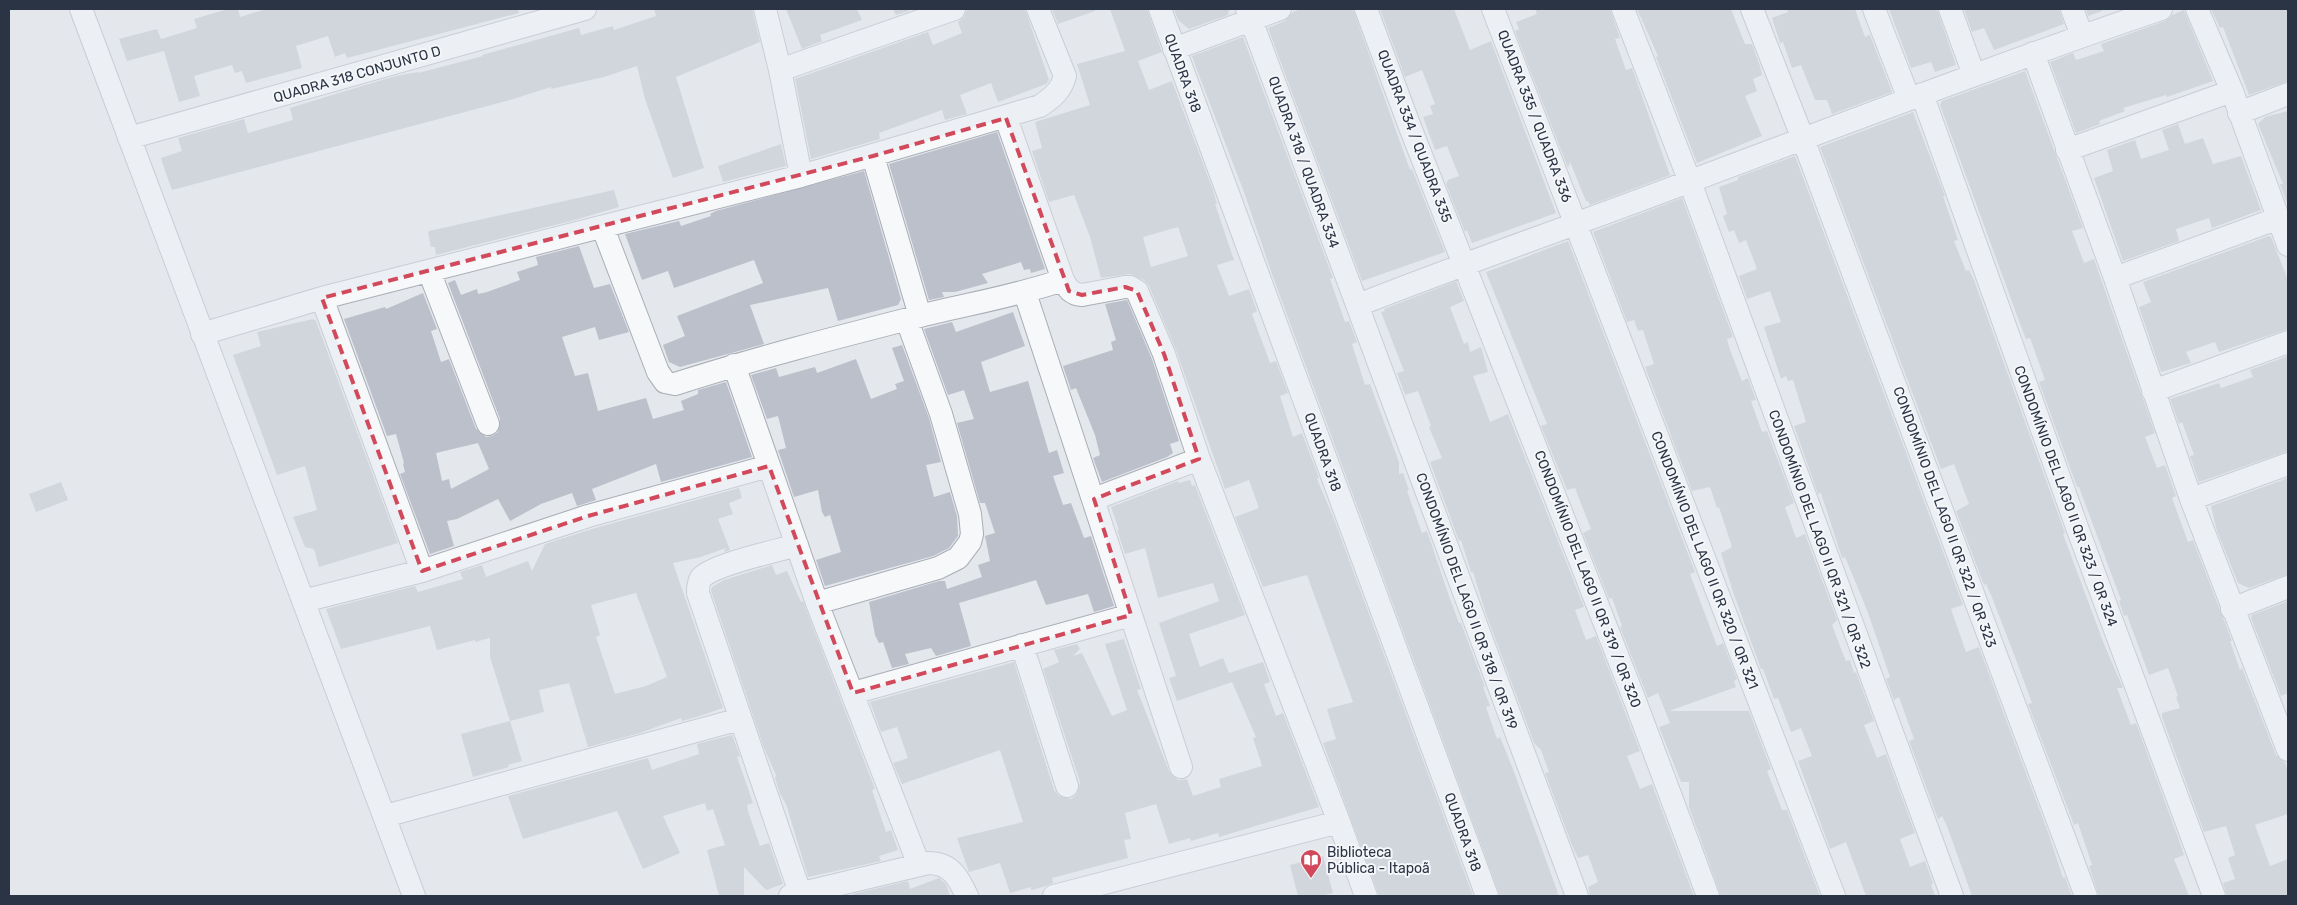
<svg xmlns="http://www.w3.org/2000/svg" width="2297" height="905" font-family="Rubik,sans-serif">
	<rect width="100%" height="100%" fill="#e4e7ec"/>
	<path fill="#bbc0ca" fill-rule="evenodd" d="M228,9H238L240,17L266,9H518L519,13L347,58L345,53L335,57L328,36L296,46L302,68L246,83L242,71L235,73L232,65L194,76L200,96L179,102L164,51L127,61L119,39L157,29L161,39L197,28L194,19Z
		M654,9H752L760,42L676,77L704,168L673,178L645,99L637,66L604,77L551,89V87L510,100L172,190L165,171L161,158L182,151L178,138L244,119L248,133L293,120L290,108L332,95L396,76L418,72V73L483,56L482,55L579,28L581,35L613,26L614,30L656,16Z
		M786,9H857L862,20L820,35L822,41L802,49Z
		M893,9H908L909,11L896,15Z
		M967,9H1025L1049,80L1046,84L998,102L991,83L960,95L967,114L945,120L942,110L879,133L880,139L811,159L795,79L928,32L933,45L962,33L958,22L964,17Z
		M1052,9H1094L1095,11L1058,24Z
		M1110,9H1147L1162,52L1138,61L1149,90L1172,81L1213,190L1217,204H1215L1234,260L1217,265L1229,296L1249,289L1257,311L1252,314L1270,363L1276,361L1288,393L1280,396L1293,437L1302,433L1319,478L1317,479L1334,519L1473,896H1379L1323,743L1336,739L1327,709L1353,702L1307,575L1263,587L1235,517L1259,508L1249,480L1225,489L1176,350L1149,286L1144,280L1130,274L1101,278L1090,237L1074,195L1049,202L1032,151L1042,148L1035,122L1090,105L1077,64L1125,51ZM1178,227L1188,256L1151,267L1143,237Z
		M1174,9H1229L1228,15L1189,29L1178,20Z
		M1301,9H1353L1410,170L1412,169L1445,252L1362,281L1268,28L1285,21L1293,12Z
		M1380,9H1454L1470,50L1491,41L1556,213L1472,243L1467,230L1465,232L1446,184L1448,180L1459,176L1447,146L1435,150L1423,117L1433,114L1430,106L1435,104L1422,70L1405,77Z
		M1535,9H1610L1620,38L1615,39L1626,70L1632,68L1670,175L1590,205L1588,201H1586L1570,162L1568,168L1515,31L1519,29L1516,22L1537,14Z
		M1637,9H1731L1745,44H1752L1760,66L1762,75L1753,79L1757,91L1745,96L1762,136L1697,163L1656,57L1658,56Z
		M1787,9H1855L1865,37L1870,35L1892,92L1832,114L1827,100H1815L1801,65L1792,68L1783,42L1780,43L1772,18L1788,12Z
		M1889,9H1937L1956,65L1935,72L1931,62L1911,68Z
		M1964,9H2059L2064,24L1994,50L1984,28L1972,32Z
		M2086,9H2102V11L2088,16Z
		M2211,9H2288V81L2249,95L2223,27L2220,28Z
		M2184,10L2213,81L2167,97L2166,95L2123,108L2125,111L2099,121L2100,124L2076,133L2050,62L2073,53L2076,60L2104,51L2101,44L2165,21L2172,15Z
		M1243,37L1333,278L1330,279L1345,322L1349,321L1357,342L1352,344L1365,385L1370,384L1399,462V474L1403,473L1409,490L1407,491L1422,533L1427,531L1449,596L1459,623H1461L1485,687H1483L1490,706L1486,707L1497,739L1500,737L1513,769L1559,896H1500L1272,274L1244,192L1197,70L1192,56Z
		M2025,71L2083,228L2072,231L2084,263L2094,259L2155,433L2145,437L2157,468L2165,465L2176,496L2172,498L2188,542L2193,540L2232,641H2230L2240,670L2242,668L2276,755L2285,763L2288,772V814L2255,825L2270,866L2288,859V896H2227L2223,883L2235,879L2228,858L2235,855L2226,826L2204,832L2162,717V713L2180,708L2176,697L2178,696L2168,668L2149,675L2127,615L2124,616L2119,601L2121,600L2079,487H2077L2039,382L2045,380L2039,363L2030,338L2026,339L2022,329L1940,105L1942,101Z
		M2288,111V206L2280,184H2283L2258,124L2265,117Z
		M1913,112L1945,196H1943L1958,240L1954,241L1966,271L1969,270L1974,280L2065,533L2063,534L2104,644L2123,688H2117L2131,725L2136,723L2179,840L2184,855L2174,859L2189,896H2099L2089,866L2092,865L2078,823L2074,825L2028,704L2032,703L2015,657L1991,595L1986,584L1984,585L1956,511L1969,504L1954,464L1941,469L1820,147Z
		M2178,124L2185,144L2203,138L2213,164L2241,156L2261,210L2212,228L2209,218L2176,229L2179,241L2123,261L2094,178L2113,171L2107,150L2135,140L2141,159L2169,150L2162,130Z
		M997,132L1045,269L1031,273L1030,269L1024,270L1021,262L982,274L988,283L955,292H942L944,297L929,300L889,164Z
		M781,144L786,166L723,182L718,166Z
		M1795,156L1963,605L1951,609L1966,652L1979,647L2049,835L2063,878L2065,877L2072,896H1972L1947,826L1942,816L1938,819L1909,741L1914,739L1899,697L1894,700L1886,679L1890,677L1867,610L1845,557L1842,558L1821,493L1818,494L1794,426L1806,422L1793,380L1788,381L1786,376L1781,379L1764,327L1781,322L1770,291L1747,299L1739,276L1757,269L1746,240L1739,243L1734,230L1729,232L1723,216L1727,214L1719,187L1738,180V177Z
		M864,171L901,299L898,305L838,321L828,288L750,305L764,344L680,367L669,362L663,345L685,336L677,316L763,283L754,260L674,288L668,271L642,280L625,234L679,221L681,226L711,216L710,214L716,211Z
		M614,190L619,207L571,221L436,255L435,247H431L428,232L429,231Z
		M1682,198L1733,337L1727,339L1730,350L1742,381L1748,378L1756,400L1751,401L1762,432L1767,431L1794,503L1785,507L1796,538L1805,534L1837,620L1832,625L1843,654L1846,661L1850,660L1854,673L1856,672L1874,721L1864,725L1877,758L1886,754L1915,833L1900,839L1910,867L1925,861L1933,883L1931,885L1935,896H1866L1846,842L1830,849L1798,761L1812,756L1801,728L1791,732L1778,698L1774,699L1763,669H1761L1733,592L1721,553L1732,547L1719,507L1717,508L1710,487L1692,491L1645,367L1654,364L1643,330L1638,331L1634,320L1627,322L1593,232Z
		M2269,236L2271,237L2288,280V329L2219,352L2215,342L2186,352L2191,363L2161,372L2139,307L2151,302L2143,282Z
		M1568,241L1695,572L1690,574L1717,646L1723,643L1737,679L1734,681L1736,687L1669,711H1749L1771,769L1767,771L1782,810H1787L1820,896H1721L1689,807V782H1681L1659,727L1670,723L1658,693L1648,698L1620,627L1622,626L1612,598L1609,599L1583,533L1591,529L1575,488L1567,490L1541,426L1547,424L1486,272Z
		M579,246L594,288L610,284L629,332L599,340L595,327L562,337L575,376L588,373L598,411L646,398L653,419L684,410L681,401L698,394V390L726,382L752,457L661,482L656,464L592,489L596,500L577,506L572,493L541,504L510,521L498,499L457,519L447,521L454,546L430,554L400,474L405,472L403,464L404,463L396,434L387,436L344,319L385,307L386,309L423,293L437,329L431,331L441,362L449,359L476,429L486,437L492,436L498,432L500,419L448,283L455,280L461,295L477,289L478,294L487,292L520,280L517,272L538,265L536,257ZM478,443L489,469L451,489L449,479L442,481L436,453Z
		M1456,281L1464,301L1450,307L1464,344L1468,342L1470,352L1481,347L1488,372L1473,376L1490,422L1508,414L1584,607L1575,610L1586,640L1596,636L1640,751L1627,756L1640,789L1652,784L1694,896H1590L1588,887L1598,882L1588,855L1578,858L1572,845L1545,773L1549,772L1541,750L1534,743L1486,614L1473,572H1471L1461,540L1459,541L1430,462L1442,458L1429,427L1431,426L1418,391L1405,395L1397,373L1404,371L1381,312L1385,311L1384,309Z
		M1127,300L1152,359L1179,441L1170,444L1173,453L1167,457L1102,482L1093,458L1100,455L1095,435L1076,388L1071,390L1063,366L1113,350L1111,342L1116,340L1105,304Z
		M1013,312L1025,346L981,362L990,392L1028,381L1049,453L1057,450L1064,473L1053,476L1063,505L1071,503L1084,538L1091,536L1114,606L1094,612L1088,594L1046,605L1036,580L959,603L971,646L936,656L931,648L905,654L909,664L892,668L883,642L879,643L875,635L869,602L939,581H945L947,589L982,577L978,565L990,561L985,536L995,533L985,503H980L957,423L974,419L964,390L948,395L924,329L952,322L956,332Z
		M313,319L316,321L398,543L319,567L314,549L305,547L293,517L317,510L305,466L277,475L233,355L261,346L257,332Z
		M902,345L929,418L941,462L926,465L934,497L950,492L957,516L958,536L949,548L933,556L825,586L816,560L841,552L830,515L825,517L822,512L818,490L794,497L778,450L786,448L778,416L767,419L751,375L776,368L779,377L815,367L817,373L856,359L871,399L897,389L895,384L904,381L892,348Z
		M2288,356V451L2199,482L2190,456L2194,455L2182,422L2179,424L2170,399L2219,383L2221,388L2253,377L2250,370Z
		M2288,478V574L2249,588L2238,583L2217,531L2211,506Z
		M1190,480L1192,486L1195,485L1245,615L1189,634L1200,667L1223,658L1229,673L1263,662L1270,682L1264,684L1276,716L1283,713L1319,807L1219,837L1218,833L1191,841L1190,838L1169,844L1156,804L1125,813L1131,839L1124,840L1128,858L1052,878L1053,883L1046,886L1031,890V887L1010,893L1000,863L969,872L957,838L1023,822L1000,750L902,784L893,763L908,758L897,727L881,732L870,702L1014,662L1054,790L1059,796L1071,799L1077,794L1080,782L1043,669L1059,662L1054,650L1077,644L1080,649L1073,656L1082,653L1112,716L1127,710L1105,644L1124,639L1141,689L1137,690L1169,771L1178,780L1187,779L1193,796L1221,787L1219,779L1262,766L1253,738L1256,737L1232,682L1177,701L1169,678L1176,676L1159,623L1219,601L1213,583L1158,598L1145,548L1125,554L1117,530H1119L1111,507L1178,481L1179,483Z
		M61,482L68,500L36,512L29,494Z
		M739,488L742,498L729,503L733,514L718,519L730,550L724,552L726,548L701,557L673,563L723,708L700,716L682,721L681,718L640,733L588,747L569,683L539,690L544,712L510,721L490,657V638L475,642V640L437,650L430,626L341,649L326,609L415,586L418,592L463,579L460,572L482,565L486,577L528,561L532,571L545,544L592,529ZM636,593L667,677L646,686L615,694L596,637L600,635L591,605Z
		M772,565L776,575L787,571L801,602L803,601L875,789L872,790L886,832L891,830L898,850L879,856L881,861L808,877L786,804L780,794L775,778L776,775L764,748L711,591L712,587L724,580Z
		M2288,601V693L2281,696L2251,618L2252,615Z
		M510,721L522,761L508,765L509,767L473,777L461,734Z
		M732,735L740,756L737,757L752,800L753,803L747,805L748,811L760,846L769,843L783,884L766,890L744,867V896H719L707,850L725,845L713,809L707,811L705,803L663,816L680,853L643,869L617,811L523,839L508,796L648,758L652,770L699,754L697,744Z
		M1323,856L1333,893L1321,896H1298L1290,865Z
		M939,878L946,884L950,896H853V894L908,881L910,889Z"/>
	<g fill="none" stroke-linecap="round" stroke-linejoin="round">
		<g stroke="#a9aeb7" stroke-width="24">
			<path id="minor" d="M81,9L414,896
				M765,9L780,70L801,176
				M1160,9L1487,896
				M1247,9L1577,896
				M1366,9L1410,127L1634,698L1708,896
				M1493,9L1834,896
				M1623,9L1690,182L1952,896
				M1752,9L1803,139L2086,896
				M1874,9L1909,99
				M1950,9L1974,75
				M2072,9L2082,36
				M2197,9L2232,91L2288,245
				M1174,49L1280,9
				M2033,53L2115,278L2191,499L2288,750
				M780,70L954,9
				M1922,94L2078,530L2214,896
				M2239,113L2288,94
				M1006,118L1063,280C1068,289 1071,294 1082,295L1125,287H1130L1137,291L1164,354L1199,459L1094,499
				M129,138L585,9
				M2067,150L2232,91
				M873,156L920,316
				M603,228L658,372L665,382L675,384C756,358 838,337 920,316C968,304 1016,296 1063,280
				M429,271L488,424
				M2115,278L2279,218
				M1025,293L1181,767
				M322,298L422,571
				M1358,305C1467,262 1578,224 1688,182C1846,123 2002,63 2161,9
				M202,334L322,298L801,176L1040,106C1053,97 1061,91 1065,76L1038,9
				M734,365L817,603L919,865
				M2153,391L2288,342
				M1199,459L1339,822
				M2191,499L2288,464
				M797,545C777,551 714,564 701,578C698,583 698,588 698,593L800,893
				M303,601L422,571L588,516L769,466
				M817,603L938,568L958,558L970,542L972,534L970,514L941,414L907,320
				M2232,609L2288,587
				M1022,645L1067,786
				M853,693L1131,615
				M385,816L740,719
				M790,896L928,863C951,863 958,877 967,896
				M1054,896L1339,822L1366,896"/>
		</g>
		<use href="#minor" stroke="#f7f8fa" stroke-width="22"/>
	</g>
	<path d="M0 0H2297V905H0ZM1006,118L1069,291L1082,295L1125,287L1137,291L1164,354L1199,459L1094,499L1131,615L853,693L769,466L588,516L422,571L322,298L873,156Z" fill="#e4e7ec" fill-opacity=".55" fill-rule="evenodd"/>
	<path fill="none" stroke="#d1495b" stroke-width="4" stroke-dasharray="10 6" stroke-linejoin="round" d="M1006,118L1069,291L1082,295L1125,287L1137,291L1164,354L1199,459L1094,499L1131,615L853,693L769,466L588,516L422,571L322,298L873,156Z"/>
	<defs>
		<g id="library-pin" transform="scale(1.125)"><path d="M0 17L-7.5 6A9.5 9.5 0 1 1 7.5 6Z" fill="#d1495b" stroke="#f4f6f9"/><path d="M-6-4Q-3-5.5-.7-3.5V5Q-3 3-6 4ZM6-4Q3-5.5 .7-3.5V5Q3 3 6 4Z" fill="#fff"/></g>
	</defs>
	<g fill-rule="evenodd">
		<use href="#library-pin" x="1311" y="860"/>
	</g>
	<g text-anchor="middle" stroke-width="4" stroke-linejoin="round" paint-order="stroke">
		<g font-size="14" fill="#2b3445" stroke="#f4f6f9">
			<text transform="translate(1183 73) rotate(70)" y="5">QUADRA 318</text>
			<text transform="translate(357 74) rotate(-16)" y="5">QUADRA 318 CONJUNTO D</text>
			<text transform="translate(1535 116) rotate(69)" y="5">QUADRA 335 / QUADRA 336</text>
			<text transform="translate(1415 136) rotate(69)" y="5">QUADRA 334 / QUADRA 335</text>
			<text transform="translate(1304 162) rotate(70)" y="5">QUADRA 318 / QUADRA 334</text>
			<text transform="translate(1323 452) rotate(70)" y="5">QUADRA 318</text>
			<text transform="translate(2066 496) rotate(70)" y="5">CONDOMÍNIO DEL LAGO II QR 323 / QR 324</text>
			<text transform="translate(1945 517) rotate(70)" y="5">CONDOMÍNIO DEL LAGO II QR 322 / QR 323</text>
			<text transform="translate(1820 539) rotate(70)" y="5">CONDOMÍNIO DEL LAGO II QR 321 / QR 322</text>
			<text transform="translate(1705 560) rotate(69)" y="5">CONDOMÍNIO DEL LAGO II QR 320 / QR 321</text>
			<text transform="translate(1588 579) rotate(69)" y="5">CONDOMÍNIO DEL LAGO II QR 319 / QR 320</text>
			<text transform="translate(1467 601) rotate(70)" y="5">CONDOMÍNIO DEL LAGO II QR 318 / QR 319</text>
			<text transform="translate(1463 832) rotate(70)" y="5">QUADRA 318</text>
		</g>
		<g font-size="14" fill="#2b3445" stroke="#f4f6f9" text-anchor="start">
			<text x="1327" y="857">Biblioteca<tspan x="1327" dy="16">Pública - Itapoã</tspan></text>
		</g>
	</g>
	<rect width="2297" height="905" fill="none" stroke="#2b3445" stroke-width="20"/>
</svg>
